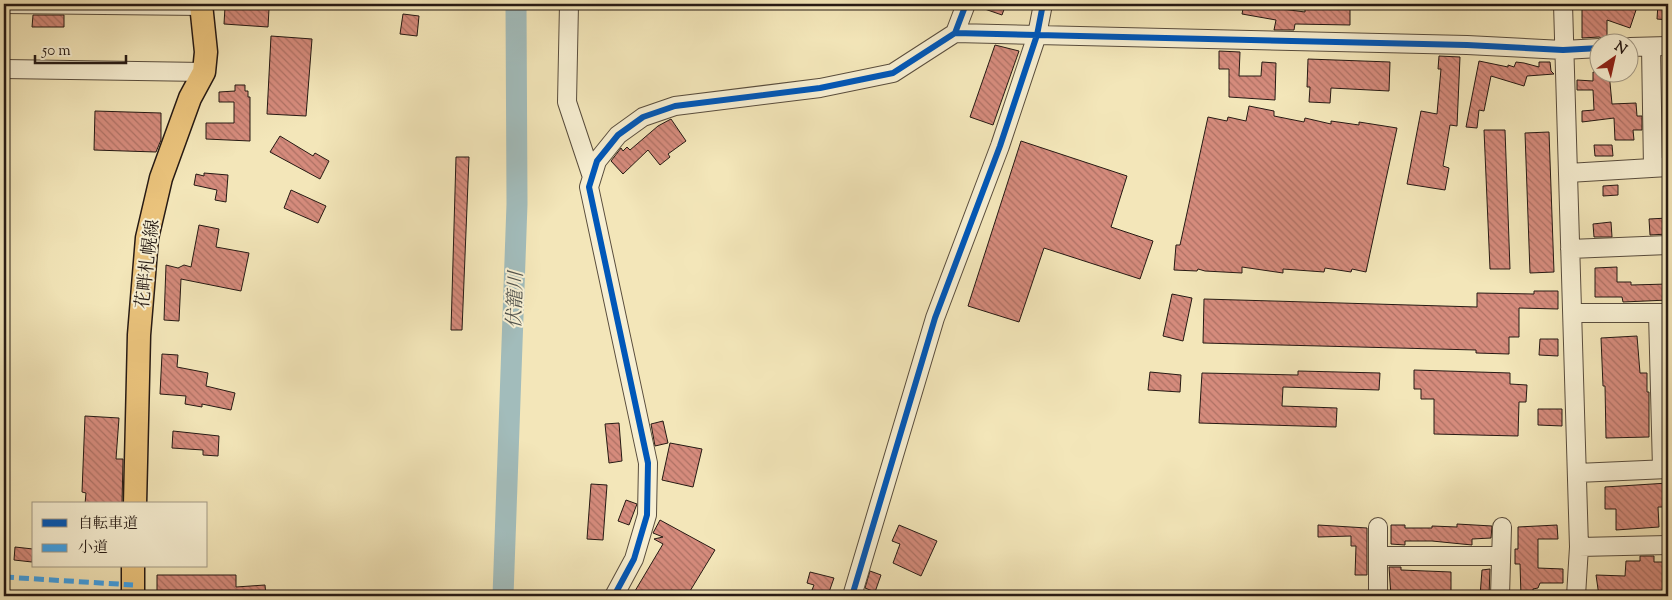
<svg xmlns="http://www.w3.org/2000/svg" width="1672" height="600" font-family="'Sorts Mill Goudy','Noto Serif JP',serif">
	<defs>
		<pattern id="building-back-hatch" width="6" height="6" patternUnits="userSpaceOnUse" patternTransform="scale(1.25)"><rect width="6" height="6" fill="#d58b7c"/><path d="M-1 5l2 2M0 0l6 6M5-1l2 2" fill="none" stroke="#ad7164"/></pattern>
	</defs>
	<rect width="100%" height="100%" fill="#f3e6b9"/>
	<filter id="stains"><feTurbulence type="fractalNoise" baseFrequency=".004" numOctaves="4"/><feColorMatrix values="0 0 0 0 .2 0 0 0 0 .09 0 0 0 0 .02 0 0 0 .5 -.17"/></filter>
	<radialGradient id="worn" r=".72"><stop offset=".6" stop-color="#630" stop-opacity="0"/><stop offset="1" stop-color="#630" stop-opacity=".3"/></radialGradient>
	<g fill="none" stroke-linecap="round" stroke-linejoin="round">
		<path stroke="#a2bcbb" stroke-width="21" d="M503,596L517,204L516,4"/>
	</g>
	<path fill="url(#building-back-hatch)" stroke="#261a14" d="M976,4H1006L1002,15L976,6Z
		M1244,4L1305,12V8L1350,9V25L1295,24L1294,30H1274L1276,20L1242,14Z
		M1582,4H1618L1636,10L1630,28L1607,20V40L1599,37L1582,38Z
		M1658,4H1668V20L1657,19Z
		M225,7L269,9L268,27L224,24Z
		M403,14L419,16L417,36L400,34Z
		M33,15H64V27H32Z
		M271,36L312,39L306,116L267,114Z
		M995,45L1019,51L993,125L970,117Z
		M1219,51L1240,52L1239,76H1261L1262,62L1276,63L1275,100L1229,97V69H1219Z
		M1439,56L1460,57L1457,126L1450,125L1443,166L1449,168L1445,190L1407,184L1421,111L1437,114L1441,69H1438Z
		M1308,59L1390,62L1389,91L1331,88L1330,103L1309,102L1310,87H1307Z
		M1479,61L1508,67V65L1514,67L1516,62L1524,63L1539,67V62H1550L1551,71L1554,74L1527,76L1524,86L1491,76L1484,111L1479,110L1477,128L1466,127Z
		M1593,72H1609L1612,104L1636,103L1637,116H1642V130H1633L1634,140H1615L1614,118L1582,122V111L1594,110L1593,90H1577V80L1593,81Z
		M235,85H245V91H248V97H250V141L206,139V123H234V102H219V92L235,91Z
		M1249,106L1274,111V116L1304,122L1305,118L1331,124V121L1359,125V122L1397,128L1366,272L1352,269L1351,272L1325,268L1324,272L1283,269V273L1242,267V273L1205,271L1198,269L1197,271L1174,270L1176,245H1180L1208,117L1227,121L1228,117L1246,121Z
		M95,111L161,113V140L156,152L94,150Z
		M671,119L686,141L668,154L670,157L660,165L648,150L623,174L611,161L621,148L623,151L627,147L630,150L658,126Z
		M1484,130H1505L1510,269H1490Z
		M1549,132L1554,272L1530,273L1525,133Z
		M280,136L313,156L315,153L329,161L320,179L270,152Z
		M1021,141L1127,176L1111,227L1153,241L1140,279L1044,248L1019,322L968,306Z
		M1594,145H1612L1613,156H1595Z
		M456,157H469L462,330H451Z
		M204,173L228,175L226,202L215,200L217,190L194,185L196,174L204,176Z
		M1618,185V195L1603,196V186Z
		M291,190L326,206L318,223L284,208Z
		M1668,218V234L1650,235L1649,219Z
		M1611,222L1612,237H1594L1593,224Z
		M199,225L219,229L216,247L249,253L241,291L181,279L179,321L164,320L166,265L178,268L184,265L191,267Z
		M1617,267V282H1631V285L1668,284V300L1623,302L1622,297H1595V268Z
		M1534,291H1558V309L1519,308V337H1509V354L1476,353V350L1203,343L1204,299L1477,307V293L1534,294Z
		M1172,294L1192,298L1183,341L1163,336Z
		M1637,336L1640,373H1647V392H1649V437L1606,438L1605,386H1603L1601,338Z
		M1540,339H1558V356L1539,355Z
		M162,354L178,355L177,367L208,373L206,386L235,393L231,410L202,404V407L185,404L186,396L160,394Z
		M1414,370L1510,373V384L1527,385L1526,402H1519L1518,436L1434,434V399H1421V389H1414Z
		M1298,371L1380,373L1379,390L1283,387L1282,406L1337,408L1336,427L1199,423L1202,373L1298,375Z
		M1150,372L1181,375L1180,392L1148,390Z
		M1538,409H1562V426L1538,425Z
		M85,416L119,418L116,459H123L122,504H85L86,493L82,492Z
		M663,421L668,443L655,446L651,424Z
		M619,423L622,461L609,463L605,424Z
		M173,431L219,436L218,456L203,455V450L172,448Z
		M670,443L702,449L693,487L662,480Z
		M1668,483V507H1658L1659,527L1616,530V509H1605V487Z
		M591,484L607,485L603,540L587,539Z
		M626,500L637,504L629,525L618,521Z
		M660,520L715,550L687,596H632L663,544L654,539L663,537L653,533Z
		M1457,524L1492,526L1491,538L1472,539V545L1432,541H1405V545L1391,544V525H1405V528H1432V526L1457,527Z
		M899,525L937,541L921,576L893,563L900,544L892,541Z
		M1318,525L1367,528V575H1355L1356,546H1351V536L1318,537Z
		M1557,525L1558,539H1538V568L1563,569V583H1540L1538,588L1533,589V596H1521L1520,564H1515V549H1518V527Z
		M15,547L33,549L32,562L14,560Z
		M1640,556H1654V562H1668V596H1599L1596,575L1625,576L1626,561H1640Z
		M1389,567H1401V570L1451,572V596H1391Z
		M1490,569L1489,596H1480L1482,570Z
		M870,571L881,575L875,592L865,588Z
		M810,572L834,578L828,595L812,590L814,585L807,583Z
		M157,575H236V587L265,585L266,596H215V591H206V596L157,595Z"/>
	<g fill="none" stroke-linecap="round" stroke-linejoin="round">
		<g stroke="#594d3d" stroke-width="20">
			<path id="minor" d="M4,4L202,6
				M569,4L567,102L592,177
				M966,4L955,33L1467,45L1563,50L1600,48
				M1563,4L1579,547L1576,596
				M1630,47L1668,46
				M1651,47L1653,168
				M4,69L204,72
				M1568,173L1668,167
				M1570,249L1668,245
				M1573,313H1668
				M1658,313L1662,469
				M1577,473L1668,469
				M1579,547L1668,545
				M1378,556H1501
				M614,596L634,559L647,515L648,463L589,187L597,161L618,135L643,117L675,106L820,88L893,73L955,33
				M852,596L935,318L1000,146L1037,35L1043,4
				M1378,596V527
				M1500,596L1502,527"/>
		</g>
		<g stroke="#261a14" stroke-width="25">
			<path id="major" d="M135,504L139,335L147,238L161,178L190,98L204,72L206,52L201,4
				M133,566V596"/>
		</g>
		<use href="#minor" stroke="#f7efd2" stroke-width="18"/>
		<use href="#major" stroke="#eac37c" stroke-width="22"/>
		<path stroke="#3ea2ea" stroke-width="5" stroke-dasharray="10 5" stroke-linecap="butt" d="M4,577L133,585"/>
		<g stroke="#f7efd2" stroke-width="9">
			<path id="cycleway" d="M966,4L955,33L1467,45L1563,50L1600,48
				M614,596L634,559L647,515L648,463L589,187L597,161L618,135L643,117L675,106L820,88L893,73L955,33
				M852,596L935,318L1000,146L1037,35L1043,4"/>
		</g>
		<use href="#cycleway" stroke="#0057b8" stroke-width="6"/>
	</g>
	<g text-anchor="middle" stroke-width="4" stroke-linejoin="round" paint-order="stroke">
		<g font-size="18" fill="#261a14" stroke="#f7efd2">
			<text transform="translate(147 264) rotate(-83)" y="6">花畔札幌線</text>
		</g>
		<g font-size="19" font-style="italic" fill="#51534e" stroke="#f7efd2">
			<text transform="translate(514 300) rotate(-88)" y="7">伏籠川</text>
		</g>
	</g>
	<rect width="1672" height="600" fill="none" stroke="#f3e6b9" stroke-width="20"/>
	<rect x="5" y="5" width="1662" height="590" fill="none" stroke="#261a14" stroke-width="2.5"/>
	<rect x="10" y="10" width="1652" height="580" fill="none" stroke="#261a14"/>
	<rect x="32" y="502" width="175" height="65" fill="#f7efd2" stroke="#a39a86"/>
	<rect x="42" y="519" width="25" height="8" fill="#0057b8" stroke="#a39a86"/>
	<text x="78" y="528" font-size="15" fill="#261a14">自転車道</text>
	<rect x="42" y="544" width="25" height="8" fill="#3ea2ea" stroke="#a39a86"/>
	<text x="78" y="552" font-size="15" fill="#261a14">小道</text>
	<g transform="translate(1614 58) rotate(34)"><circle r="24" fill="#f7efd2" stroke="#a39a86"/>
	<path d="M0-4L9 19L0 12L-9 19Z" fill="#8f2418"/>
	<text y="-8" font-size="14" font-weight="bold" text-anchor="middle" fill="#261a14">N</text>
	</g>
	<path d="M35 55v8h91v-8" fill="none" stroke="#261a14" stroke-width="2.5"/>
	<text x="42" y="55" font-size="15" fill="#261a14" stroke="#f7efd2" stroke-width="4" paint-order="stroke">50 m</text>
	<rect width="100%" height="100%" filter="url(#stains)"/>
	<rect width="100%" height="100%" fill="url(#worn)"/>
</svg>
